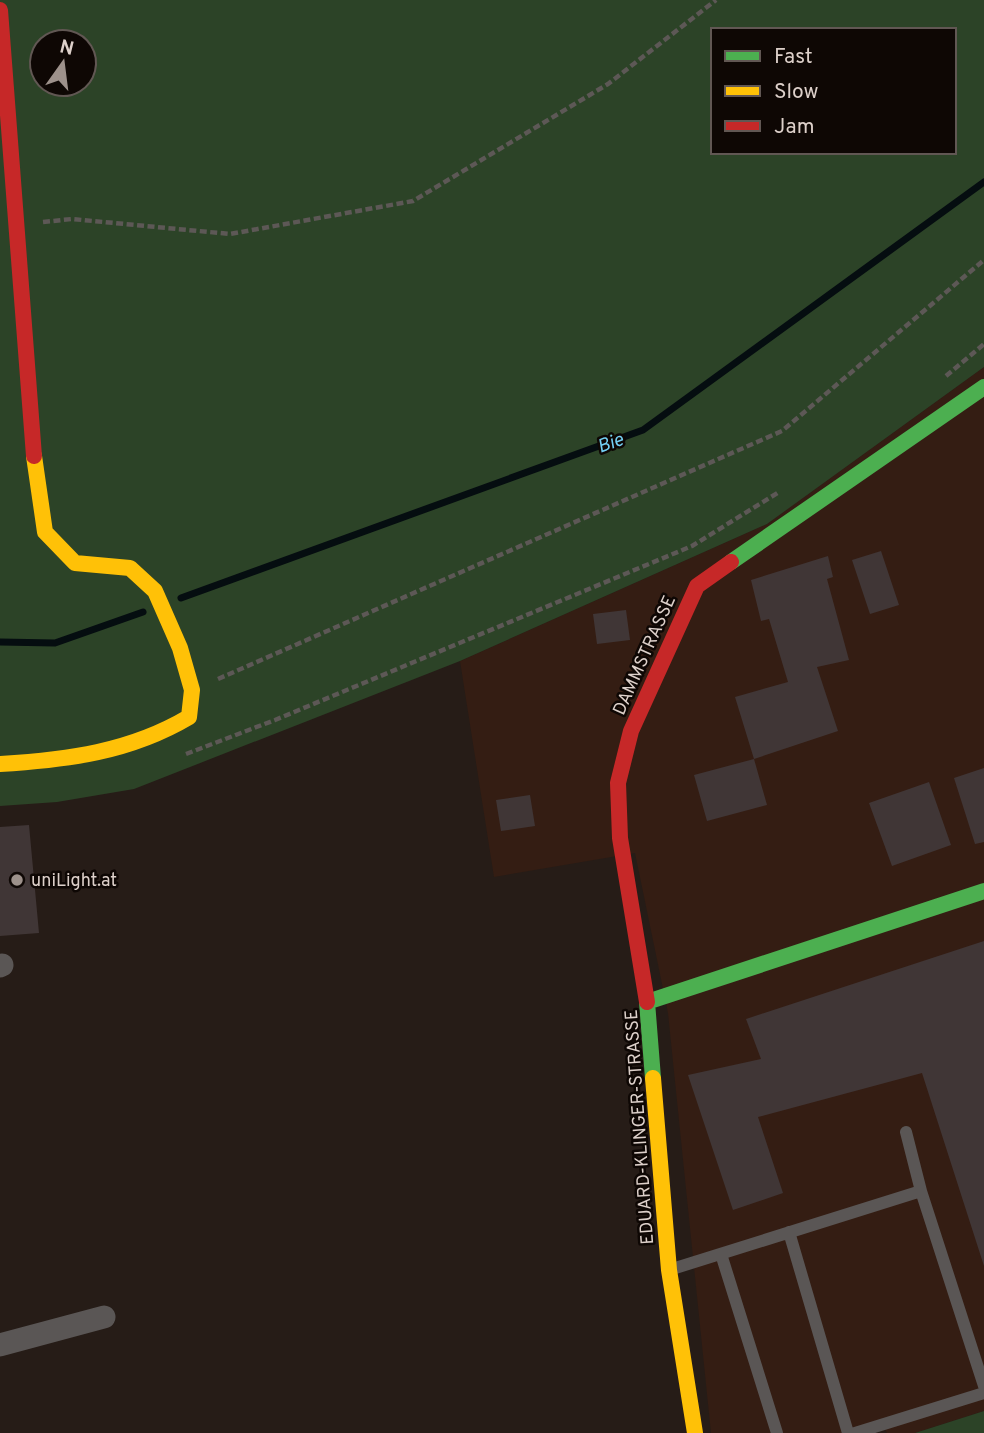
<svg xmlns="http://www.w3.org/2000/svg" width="984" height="1433" font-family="Overpass,sans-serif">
	<rect width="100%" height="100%" fill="#261c17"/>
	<path fill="#341d13" d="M984,367V1411L915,1433H887L885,1429L873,1433H711L668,1013L635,853L494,877L460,661L767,524Z"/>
	<path fill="#2c4327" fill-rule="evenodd" d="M0,0H984V367L767,524L460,661L134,789L57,802L0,806ZM713,30H954V152H713ZM42,42H84V84H42Z
		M984,1411V1433H915Z"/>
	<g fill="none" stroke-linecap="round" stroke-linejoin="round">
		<path stroke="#050d10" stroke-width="7" d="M181,598L643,430L984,182
			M0,642L55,643L143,612"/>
	</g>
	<path fill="#403636" d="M881,551L899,605L870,614L852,560Z
		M828,556L833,577L827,579L849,660L817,667L838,731L754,759L735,697L788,682L769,619L761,621L751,580Z
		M626,610L630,640L597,644L593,614Z
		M754,759L767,805L707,821L694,775Z
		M984,768V842L975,844L954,778Z
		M929,782L951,845L892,866L869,803Z
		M530,795L535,826L501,831L496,800Z
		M29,825L39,933L0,936V827Z
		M984,941V1266L922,1073L758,1117L783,1193L733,1210L688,1075L761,1059L746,1019Z"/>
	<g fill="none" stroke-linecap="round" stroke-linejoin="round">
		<path stroke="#5d5856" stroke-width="4.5" stroke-dasharray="7 3.5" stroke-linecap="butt" d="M43,222L72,219L230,234L413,201L608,84L716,0
			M946,376L984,344
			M218,679L782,431L984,260
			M186,754L275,720L692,546L779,492"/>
		<path stroke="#5a5655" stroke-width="12" d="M906,1132L921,1191
			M789,1232L848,1433
			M721,1254L777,1433
			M669,1270L921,1191L984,1386
			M855,1433L984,1393"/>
		<path stroke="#5a5655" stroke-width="23" d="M0,966L2,965
			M0,1345L104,1317"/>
		<path stroke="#4caf50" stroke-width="16" d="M731,562L984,387
			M653,1078L647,1002L984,891"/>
		<path stroke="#ffc107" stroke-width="16" d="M0,764C67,760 130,752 189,717L192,690L180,648L155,591L130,568L75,563L45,532L34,456
			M653,1078L669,1270L695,1433"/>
		<path stroke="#c62828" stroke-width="16" d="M0,10L34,456
			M647,1002L620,838L618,783L631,731L697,586L731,562"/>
	</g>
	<circle fill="#9d918b" stroke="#0e0704" stroke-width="2.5" cx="17" cy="880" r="7"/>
	<g text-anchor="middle" stroke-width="5" stroke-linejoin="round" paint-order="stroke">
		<g font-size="18" fill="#ddd0ca" stroke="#0e0704">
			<text transform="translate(644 655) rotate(-66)" y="6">DAMMSTRASSE</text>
			<text transform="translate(639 1127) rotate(-94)" y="6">EDUARD-KLINGER-STRASSE</text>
		</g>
		<g font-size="18" fill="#ddd0ca" stroke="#0e0704" text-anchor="start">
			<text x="31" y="886">uniLight.at</text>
		</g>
		<g font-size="19" font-style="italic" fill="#74d0f4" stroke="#0e0704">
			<text transform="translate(610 442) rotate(-20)" y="7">Bie</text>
		</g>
	</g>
	<rect x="711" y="28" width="245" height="126" fill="#0e0704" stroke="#615753" stroke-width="2"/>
	<rect x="725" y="51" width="35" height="10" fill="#4caf50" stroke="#615753" stroke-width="2"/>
	<text x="774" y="63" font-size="21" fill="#ddd0ca">Fast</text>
	<rect x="725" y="86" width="35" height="10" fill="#ffc107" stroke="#615753" stroke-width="2"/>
	<text x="774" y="98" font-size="21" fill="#ddd0ca">Slow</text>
	<rect x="725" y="121" width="35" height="10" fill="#c62828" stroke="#615753" stroke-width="2"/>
	<text x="774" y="133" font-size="21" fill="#ddd0ca">Jam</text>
	<g transform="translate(63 63) rotate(14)"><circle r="33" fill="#0e0704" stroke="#615753" stroke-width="2"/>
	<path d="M0-5L12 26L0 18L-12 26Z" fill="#9d918b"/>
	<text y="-10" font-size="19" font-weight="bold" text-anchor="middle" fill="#ddd0ca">N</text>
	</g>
</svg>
